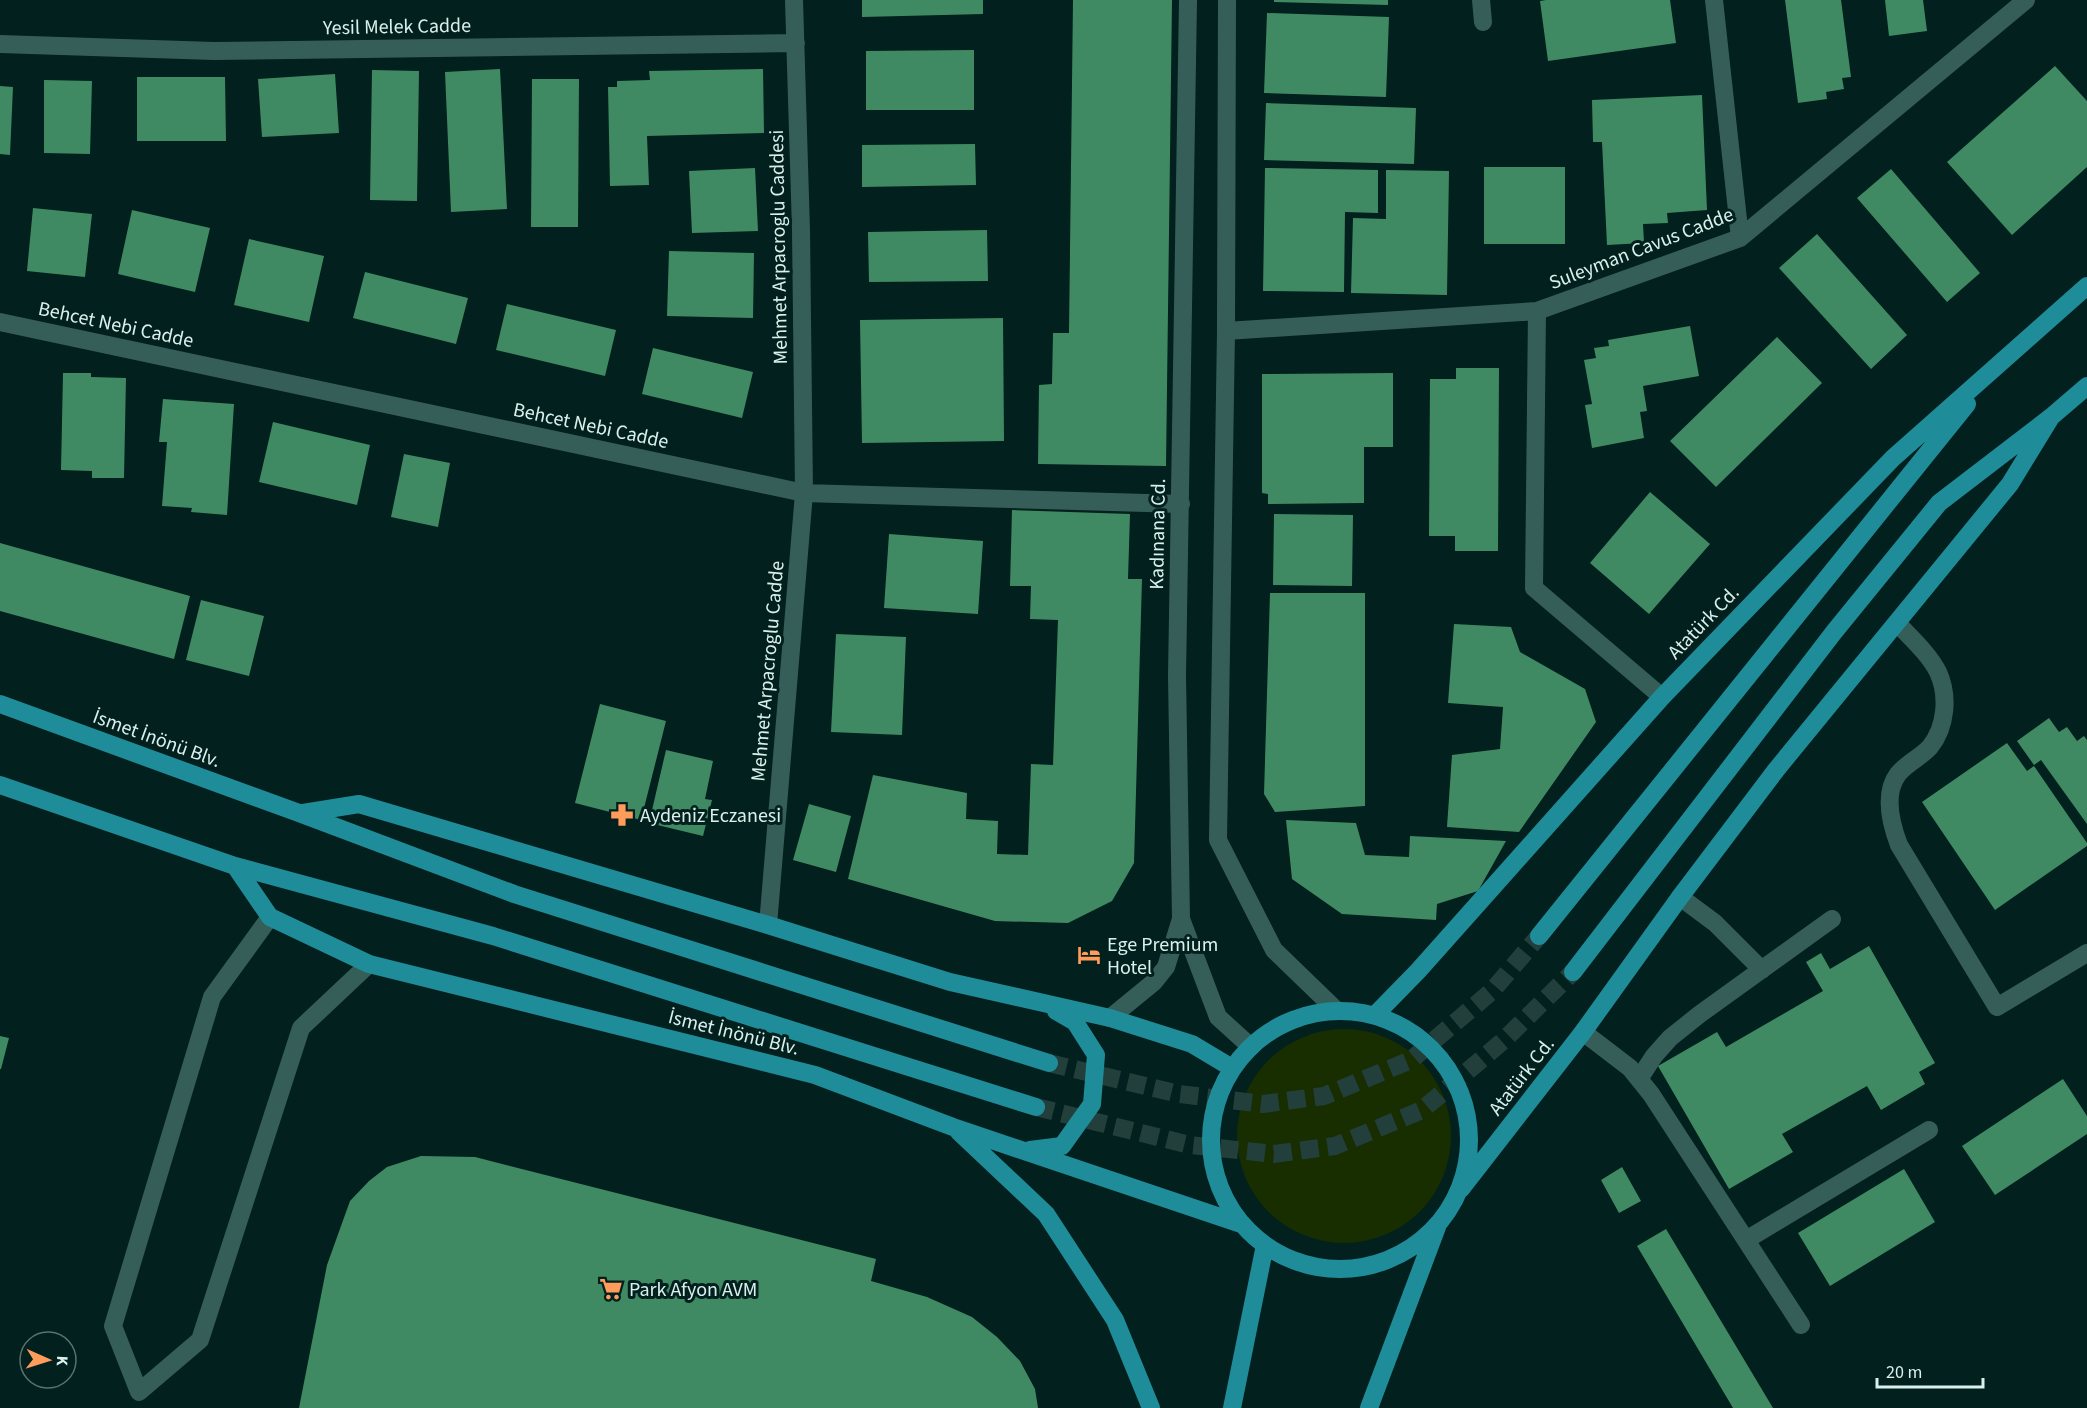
<svg xmlns="http://www.w3.org/2000/svg" width="2087" height="1408" font-family="'Source Sans 3',sans-serif">
	<rect width="100%" height="100%" fill="#02201d"/>
	<path fill="#182d00" d="M1237 1136a107 107 0 1 1 214 0a107 107 0 1 1-214 0Z"/>
	<path fill="#408a63" d="M862,0H983V14L862,17Z
		M1073,0H1172L1166,466L1038,464L1039,385L1052,384L1053,333H1069Z
		M1274,0H1388V5L1274,2Z
		M1546,0H1670L1676,43L1548,61L1540,1Z
		M1785,0H1841L1851,77L1842,78L1844,89L1826,92L1827,99L1798,103Z
		M1885,0H1923L1927,31L1889,36Z
		M1267,13L1389,17L1386,97L1264,93Z
		M974,50V110H866V51Z
		M2055,66L2087,101V167L2012,235L1947,162Z
		M500,69L507,209L451,212L445,72Z
		M763,69L764,133L647,136L649,185L610,186L608,87H617V81L650,80L649,71Z
		M372,70L419,71L417,201L370,200Z
		M335,74L339,133L262,137L258,79Z
		M137,77H225L226,141H137Z
		M532,79H579L578,227H531Z
		M44,80L92,81L90,154L44,153Z
		M0,86L13,87L10,155L0,154Z
		M1702,95L1707,210L1667,213L1668,223L1643,224L1644,243L1607,245L1602,142H1593L1592,100Z
		M1266,103L1416,108L1414,164L1264,160Z
		M975,144L976,185L862,187V145Z
		M1484,167H1565V244H1484Z
		M755,168L758,231L692,233L689,171Z
		M1265,168L1378,170V213L1345,212L1344,292L1263,291Z
		M1891,169L1980,273L1947,302L1857,198Z
		M1386,170L1449,171L1447,295L1351,293L1353,218L1386,219Z
		M33,208L92,214L85,277L27,271Z
		M132,210L210,228L195,292L118,274Z
		M987,230L988,281L869,282L868,232Z
		M1817,234L1907,335L1871,369L1779,268Z
		M249,239L324,256L309,322L234,305Z
		M669,251L754,253L753,318L667,316Z
		M365,272L468,298L456,344L353,318Z
		M507,304L616,330L605,376L496,350Z
		M1003,318L1004,441L862,443L860,320Z
		M1690,326L1699,376L1643,386L1647,411L1640,412L1644,438L1592,448L1585,405L1592,404L1584,360L1596,358L1594,348L1609,346L1608,340Z
		M1777,337L1822,383L1716,487L1670,441Z
		M653,348L753,372L742,418L642,394Z
		M1456,368H1499L1498,551H1455V536H1429L1430,379H1456Z
		M63,373H91V377L126,378L124,478H92V471L61,470Z
		M1393,373V447H1364V503L1268,504V494L1262,493V374Z
		M163,399L234,404L227,515L191,512L192,508L162,506L167,442H159Z
		M273,422L370,445L357,505L259,482Z
		M404,454L450,463L438,527L391,517Z
		M1650,492L1710,544L1649,614L1590,563Z
		M1012,510L1130,514L1128,579H1142L1134,863L1112,901L1068,923L995,921L848,879L873,775L967,793L966,819L998,821L997,854L1028,855L1031,764L1053,765L1058,620L1030,619L1031,586H1010Z
		M1274,514L1353,515L1352,586L1273,585Z
		M889,534L983,541L978,614L884,608Z
		M0,543L190,596L174,659L0,611Z
		M1270,593H1365V806L1275,812L1264,794Z
		M201,600L264,616L249,676L186,660Z
		M1454,624L1511,627L1520,652L1585,689L1596,722L1519,832L1447,827L1452,755L1500,749L1503,707L1448,703Z
		M836,634L906,637L902,735L831,732Z
		M600,704L666,721L641,820L575,803Z
		M2049,718L2059,732L2067,727L2077,741L2084,736L2087,740V824L2041,760L2034,765L2017,741Z
		M2007,743L2027,771L2034,766L2087,843V846L1995,910L1922,802Z
		M666,750L713,761L705,799L712,800L703,836L649,823Z
		M809,804L851,816L836,872L793,860Z
		M1286,820L1356,823L1365,855L1409,857L1410,836L1506,841L1478,891L1437,904L1436,920L1342,914L1292,879Z
		M1869,946L1935,1063L1919,1072L1925,1084L1881,1110L1867,1086L1782,1134L1793,1152L1729,1189L1658,1066L1717,1032L1726,1047L1823,991L1806,962L1821,953L1830,969Z
		M0,1036L9,1038L1,1069H0Z
		M2063,1079L2087,1116V1134L1995,1195L1962,1146Z
		M421,1156L475,1157L876,1259L871,1281L927,1297L972,1317L997,1337L1020,1361L1035,1389L1038,1408H299L327,1265L350,1201L369,1181L387,1167Z
		M1622,1167L1641,1201L1619,1213L1601,1180Z
		M1904,1169L1935,1222L1830,1286L1798,1233Z
		M1666,1229L1773,1408H1733L1637,1246Z"/>
	<g fill="none" stroke-linecap="round" stroke-linejoin="round">
		<path stroke="#223f3c" stroke-width="18" stroke-dasharray="18 9" stroke-linecap="butt" d="M1049,1063L1179,1094L1263,1104L1324,1096L1411,1060L1492,991L1539,936
			M1036,1107L1190,1145L1274,1154L1335,1146L1422,1110L1503,1041L1573,972"/>
		<path stroke="#365e59" stroke-width="18" d="M1188,0L1177,676L1181,919L1218,1017L1251,1047
			M1227,0L1226,331L1218,840L1274,950L1335,1009
			M1481,0L1483,22
			M1714,0L1740,238
			M0,44L214,51L796,43
			M1537,311L1534,588L1662,697
			M0,322L804,493L1181,504
			M1226,331L1537,311L1740,238L2026,0
			M1897,623C1911,638 1929,654 1938,672C1949,696 1946,727 1930,747C1921,757 1907,763 1898,774C1883,794 1891,824 1899,845L1997,1007L2087,953
			M1680,897L1715,923L1762,970
			M270,917L212,997L113,1326L139,1392L200,1340L301,1028L369,964
			M768,925L804,493L801,230L794,0
			M1110,1018L1154,982L1166,967L1181,919
			M1583,1032L1630,1068L1651,1094L1801,1325
			M1639,1079L1654,1056L1670,1038L1700,1014L1832,919
			M1746,1240L1929,1130"/>
		<path stroke="#1f8d99" stroke-width="18" d="M0,704L299,813L514,894L1049,1063
			M0,785L235,866L493,936L1036,1107
			M303,813L359,804L768,925L950,982L1110,1018L1192,1044L1232,1068
			M235,866L270,917L369,964L815,1075L953,1127L1241,1224
			M1539,936L1967,404
			M1573,972L1834,632L1939,503L2051,417L2087,386
			M1211 1140a129 129 0 1 1 258 0a129 129 0 1 1-258 0Z
			M1376,1014L1418,971L1662,697L1893,458L2087,286
			M959,1132L1046,1214L1115,1320L1151,1408
			M1030,1150L1062,1146L1092,1104L1096,1055L1075,1022L1056,1011
			M1461,1189L1583,1032L1680,897L1776,770L2010,484L2051,417
			M1232,1408L1265,1245
			M1369,1408L1437,1227"/>
	</g>
	<defs>
		<g id="pharmacy-bare" transform="scale(1.8)"><path d="M-2-6h4v4h4v4h-4v4h-4v-4h-4v-4h4Z" fill="#ff9b5b" stroke="#02201d" stroke-width="2.5" paint-order="stroke"/></g>
		<g id="hotel-bare" transform="scale(1.8)"><path d="M-6-4.5h1.5V1H6V5H4.5V3h-9V5H-6ZM-4 0a1.8 1.8 0 1 1 3.6 0ZM.5 0V-2.5h3Q6-2.5 6 0Z" fill="#ff9b5b" stroke="#02201d" stroke-width="2.5" paint-order="stroke"/></g>
		<g id="supermarket-bare" transform="scale(1.8)"><path d="M-6-5.5h2.5l.6 2H6L4.5 2H-2.5L-4.4-4H-6ZM-1.5 3.2a1.3 1.3 0 1 0 .1 0ZM3 3.2a1.3 1.3 0 1 0 .1 0Z" fill="#ff9b5b" stroke="#02201d" stroke-width="2.5" paint-order="stroke"/></g>
	</defs>
	<g fill-rule="evenodd">
		<use href="#pharmacy-bare" x="622" y="815"/>
		<use href="#hotel-bare" x="1089" y="955"/>
		<use href="#supermarket-bare" x="611" y="1289"/>
	</g>
	<g text-anchor="middle" stroke-width="6" stroke-linejoin="round" paint-order="stroke">
		<g font-size="20" fill="#daf0ec" stroke="#02201d">
			<text transform="translate(397 26) rotate(-1)" y="7">Yesil Melek Cadde</text>
			<text transform="translate(778 247) rotate(-91)" y="7">Mehmet Arpacroglu Caddesi</text>
			<text transform="translate(1641 248) rotate(-21)" y="7">Suleyman Cavus Cadde</text>
			<text transform="translate(116 324) rotate(12)" y="7">Behcet Nebi Cadde</text>
			<text transform="translate(591 425) rotate(12)" y="7">Behcet Nebi Cadde</text>
			<text transform="translate(1157 534) rotate(-89)" y="7">Kadınana Cd.</text>
			<text transform="translate(1703 622) rotate(-46)" y="7">Atatürk Cd.</text>
			<text transform="translate(767 671) rotate(-85)" y="7">Mehmet Arpacroglu Cadde</text>
			<text transform="translate(157 738) rotate(20)" y="7">İsmet İnönü Blv.</text>
			<text transform="translate(734 1032) rotate(14)" y="7">İsmet İnönü Blv.</text>
			<text transform="translate(1521 1076) rotate(-52)" y="7">Atatürk Cd.</text>
		</g>
		<g font-size="20" fill="#daf0ec" stroke="#02201d" text-anchor="start">
			<text x="640" y="822">Aydeniz Eczanesi</text>
			<text x="1107" y="951">Ege Premium<tspan x="1107" dy="23">Hotel</tspan></text>
			<text x="629" y="1296">Park Afyon AVM</text>
		</g>
	</g>
	<g transform="translate(48 1360) rotate(93)"><circle r="28" fill="#02201d" stroke="#587370" stroke-width="1.5"/>
	<path d="M0-4.5L10 22L0 15L-10 22Z" fill="#ff9b5b"/>
	<text y="-9" font-size="16" font-weight="bold" text-anchor="middle" fill="#daf0ec">K</text>
	</g>
	<path d="M1877 1378v9h106v-9" fill="none" stroke="#daf0ec" stroke-width="3"/>
	<text x="1886" y="1378" font-size="18" fill="#daf0ec" stroke="#02201d" stroke-width="4.5" paint-order="stroke">20 m</text>
</svg>
